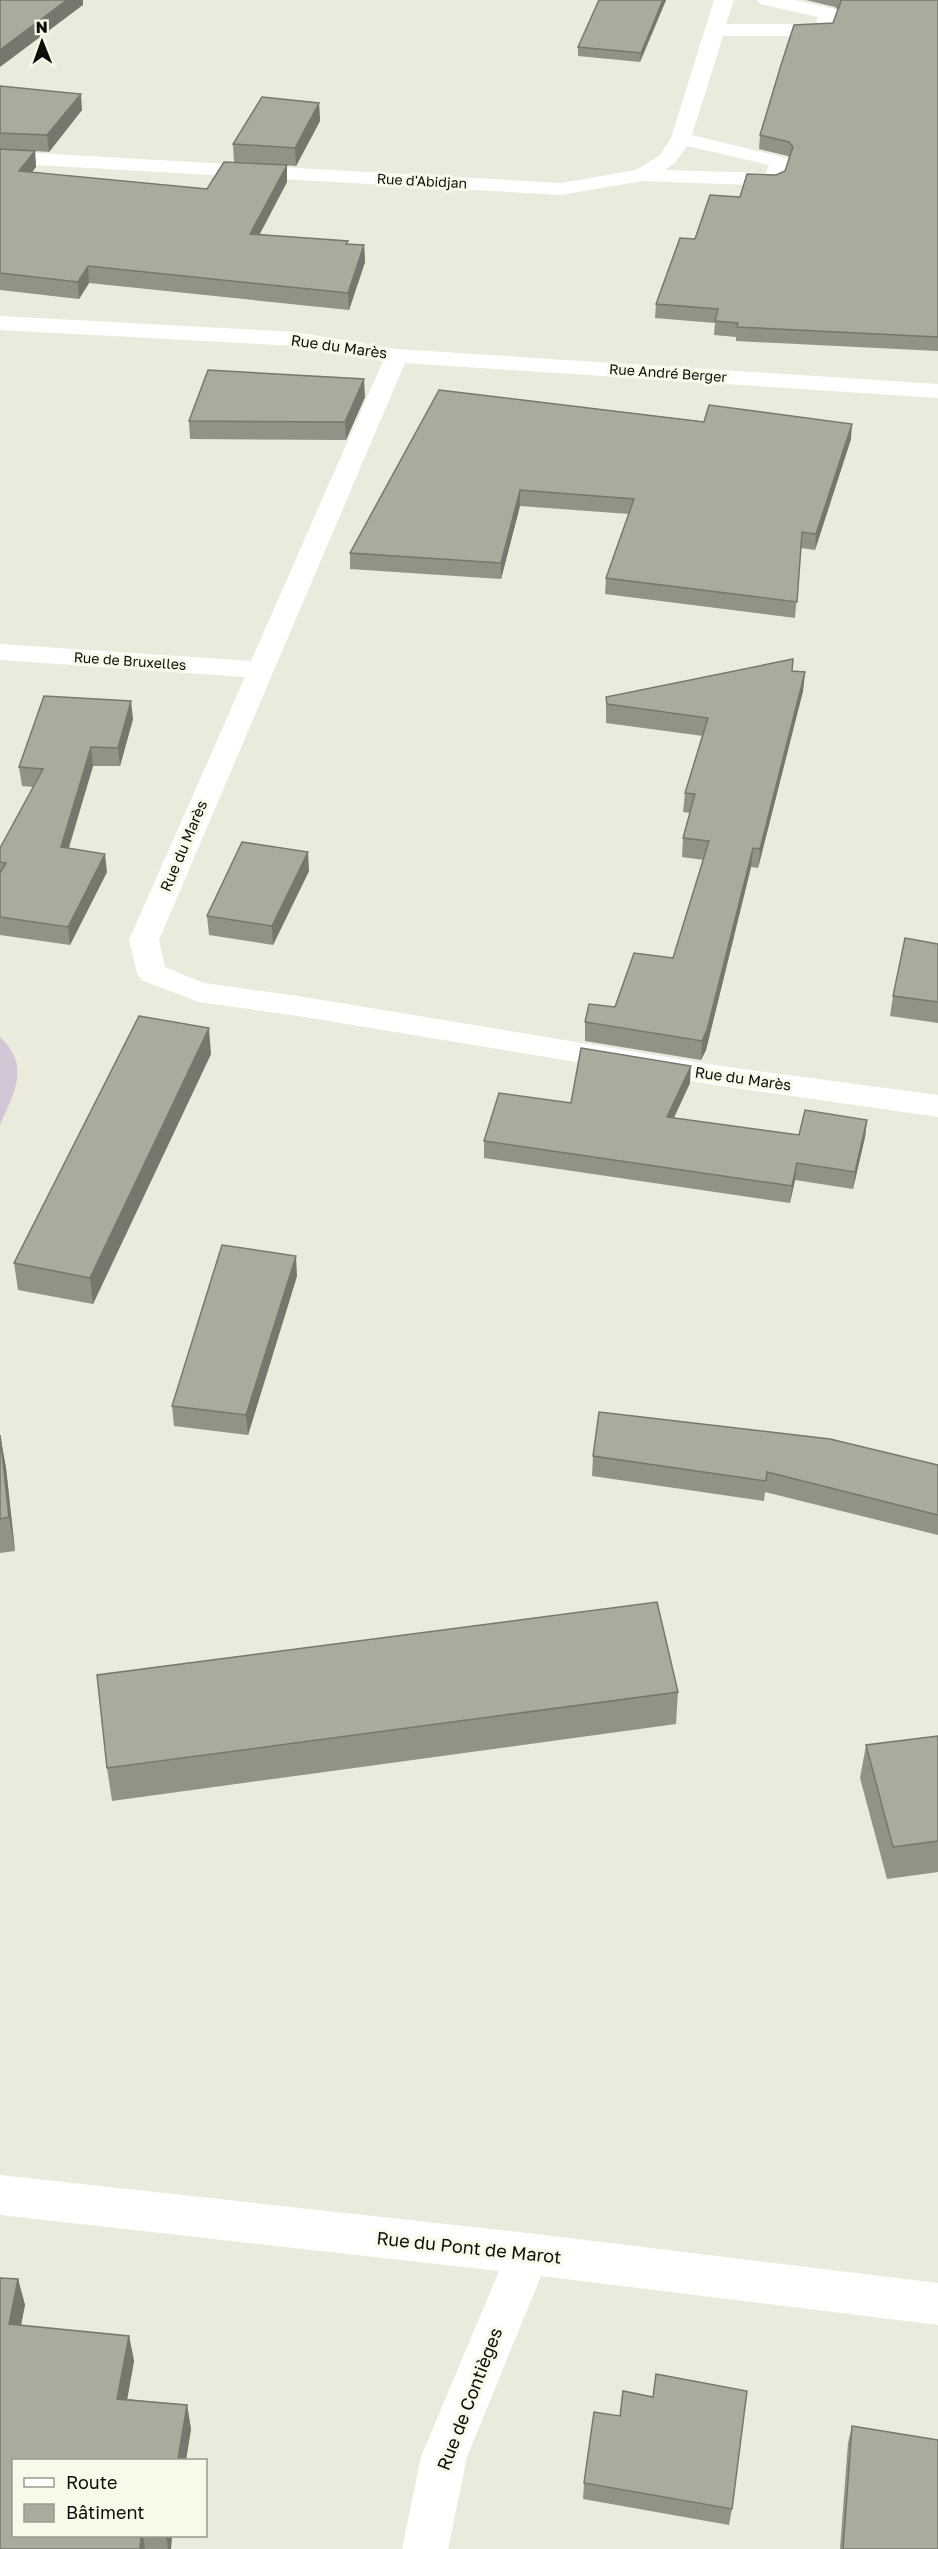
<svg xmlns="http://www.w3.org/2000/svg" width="938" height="2549" font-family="'Golos Text',sans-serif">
	<rect width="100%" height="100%" fill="#eaebdc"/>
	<path fill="#d3c6d6" d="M0,1037C31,1066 14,1093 0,1125Z"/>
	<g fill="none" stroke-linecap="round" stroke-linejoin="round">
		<path fill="#fff" fill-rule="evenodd" d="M714,0H734L726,24H816L818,17L760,4L757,0H794L835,9L838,13L831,34L824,36H723L692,135L787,158L790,162L782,184L775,186L642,181L561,195L0,163V151L561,183L636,170L660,155L671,138ZM687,146L769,165L766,173L665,170L675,163Z
			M0,316L296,332L397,349L938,384V398L405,363L159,940L165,967L204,983L298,996L721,1066L938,1095V1117L721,1086L298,1016L199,1002L141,980L137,973L129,940L245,677L0,660V644L251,661L383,361L296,346L0,330Z
			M0,2175L528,2233L938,2283V2325L541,2276L467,2457L448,2549H402L421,2457L499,2271L0,2215Z"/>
	</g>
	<path fill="#929386" d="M666,0L640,62L578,56V47Z
		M806,0H938V351L736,341V337L714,335L715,323L655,318L656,304L695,239L740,197L776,175L785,171L789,158L788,156L759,149L760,135L833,23L838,10L835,7Z
		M0,86L82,110L49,152L7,149L35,151L36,167L32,172L207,189L287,165V182L260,234L348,244L364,245L365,262L349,310L89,283L79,299L0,290Z
		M319,103L320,121L296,166L234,162L233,144Z
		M439,390L851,439L815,550L801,548L795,618L605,594L606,578L629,514L520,506L501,579L350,569V553Z
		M365,397L346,440L190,439L189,421Z
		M792,671L805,672L803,691L758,868L751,867L706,1050L701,1060L585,1041V1022L615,1007L673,958L704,860L682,857L683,838L690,813L683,812L685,793L703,736L606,723V697Z
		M133,719L120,766H93L69,848L107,872L70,945L0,935V848L33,787L22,786L19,767Z
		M309,871L273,945L209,935L207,916Z
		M938,944V1023L890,1016L893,996Z
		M211,1054L93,1304L18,1290L14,1263Z
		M690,1083L674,1118L799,1135L867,1120L865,1137L853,1189L795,1180L790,1203L484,1158V1141L571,1103Z
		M297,1276L248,1435L174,1426L172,1406Z
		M0,1435L6,1468L15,1551L0,1553Z
		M593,1456L938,1465V1535L765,1492L764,1501L592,1476Z
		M678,1692L676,1724L112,1801L107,1768Z
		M938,1736V1872L887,1879L860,1778L866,1745Z
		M18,2279L25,2305L21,2325L129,2336L134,2361L127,2399L187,2405L191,2429L186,2460H14V2535H172L171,2549H0Z
		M852,2426L938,2549H840L848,2443Z
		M584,2483L732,2509L729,2525L583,2499Z"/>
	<path fill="#77786d" d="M67,0H83V5L0,67V50Z
		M663,0H666L640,62L641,53Z
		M81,94L82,110L49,152L47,135Z
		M319,103L320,121L296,166L295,148Z
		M35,151L36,167L20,187L19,171Z
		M287,165V182L251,250L250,234Z
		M364,245L365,262L349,310L348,293Z
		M88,266L89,283L79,299L78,282Z
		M364,379L365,397L346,440L345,422Z
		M852,424L851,439L815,550L816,534Z
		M520,490V506L501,579V563Z
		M805,672L803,691L758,868L760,849Z
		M131,701L133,719L120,766L118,748Z
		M91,747L93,766L63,866L61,847Z
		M753,848L751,867L706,1050L701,1060L702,1041Z
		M308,852L309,871L273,945L272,926Z
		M105,854L107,872L70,945L68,927Z
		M209,1028L211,1054L93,1304L90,1278Z
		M691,1066L690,1083L666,1134L667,1117Z
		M867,1120L865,1137L853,1189L855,1172Z
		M797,1163L795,1180L790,1203L792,1186Z
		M296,1256L297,1276L248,1435L246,1415Z
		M0,1435L6,1468L15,1551L9,1517Z
		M18,2279L25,2305L16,2349L9,2324Z
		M129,2336L134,2361L123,2423L117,2399Z
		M187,2405L191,2429L186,2460H178Z
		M141,2535H143L145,2549H140Z
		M166,2535H172L171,2549H168Z"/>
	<path fill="#aaab9c" stroke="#77786d" stroke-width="1.5" d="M0,0H67L0,50Z
		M599,0H663L641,53L578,47Z
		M841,0H938V337L737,327L738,323L715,321L718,309L656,304L680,238L695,239L710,195L740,197L747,174L776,175L785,171L793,147L789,142L760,135L781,65L794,25L833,23L841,1Z
		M0,86L81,94L47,135L0,133Z
		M262,97L319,103L295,148L233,144Z
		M0,149L35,151L19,171L207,189L224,162L287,165L250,234L348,241L346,244L364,245L348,293L88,266L78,282L0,273Z
		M208,370L364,379L345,422L189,421Z
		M439,390L704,422L709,405L852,424L816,534L802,532L797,602L606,578L634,499L520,490L501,563L350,553Z
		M793,659L792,671L805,672L760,849L753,848L707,1030L702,1041L585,1022L589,1004L615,1007L634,953L673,958L709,841L683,838L695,794L685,793L708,718L607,704L606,697Z
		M44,696L131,701L118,748L91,747L61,847L105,854L68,927L0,917V873L6,863L0,862V848L43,769L19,767Z
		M242,842L308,852L272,926L207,916Z
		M905,938L938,944V1002L893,996Z
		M139,1016L209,1028L90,1278L14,1263Z
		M581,1048L691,1066L667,1117L799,1135L805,1110L867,1120L855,1172L797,1163L792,1186L484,1141L499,1093L571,1103Z
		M222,1245L296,1256L246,1415L172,1406Z
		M599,1412L830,1439L938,1465V1515L767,1472L766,1481L593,1456Z
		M0,1435L9,1517L0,1519Z
		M657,1602L678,1692L107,1768L97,1675Z
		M938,1736V1841L893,1847L866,1745Z
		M0,2278L18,2279L9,2324L129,2336L117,2399L187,2405L178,2459L175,2460H14V2535H141L140,2549H0Z
		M656,2374L747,2391L732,2509L584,2483L594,2412L620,2416L623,2391L653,2397Z
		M852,2426L938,2440V2549H843Z"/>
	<g text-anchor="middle" stroke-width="6" stroke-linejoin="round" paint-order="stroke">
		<g font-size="14" fill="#0d0e09" stroke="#f7f9e9">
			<text transform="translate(422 181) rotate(3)" y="5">Rue d'Abidjan</text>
			<text transform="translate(668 373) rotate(4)" y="5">Rue André Berger</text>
			<text transform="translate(130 661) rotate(4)" y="5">Rue de Bruxelles</text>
		</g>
		<g font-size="15" fill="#0d0e09" stroke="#f7f9e9">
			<text transform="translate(339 347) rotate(8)" y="5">Rue du Marès</text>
			<text transform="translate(184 846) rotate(-67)" y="5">Rue du Marès</text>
			<text transform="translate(743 1079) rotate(8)" y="5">Rue du Marès</text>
		</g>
		<g font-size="18" fill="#0d0e09" stroke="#f7f9e9">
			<text transform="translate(469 2248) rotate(6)" y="6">Rue du Pont de Marot</text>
			<text transform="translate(470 2399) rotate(-69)" y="6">Rue de Contièges</text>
		</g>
	</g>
	<rect x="12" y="2459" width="195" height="78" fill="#f7f9e9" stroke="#999b8f" stroke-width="1.5"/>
	<rect x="24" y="2478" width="30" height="9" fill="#ffffff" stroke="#999b8f" stroke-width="1.5"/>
	<text x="66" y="2489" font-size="18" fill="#0d0e09">Route</text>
	<rect x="24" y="2504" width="30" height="18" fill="#aaab9c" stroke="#999b8f" stroke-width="1.5"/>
	<text x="66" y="2519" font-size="18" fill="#0d0e09">Bâtiment</text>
	<g transform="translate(42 42) rotate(359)" stroke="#f7f9e9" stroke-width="4.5" paint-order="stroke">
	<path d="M0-4.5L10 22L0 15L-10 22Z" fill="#0d0e09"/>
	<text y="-9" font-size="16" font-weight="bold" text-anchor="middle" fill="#0d0e09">N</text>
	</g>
</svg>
